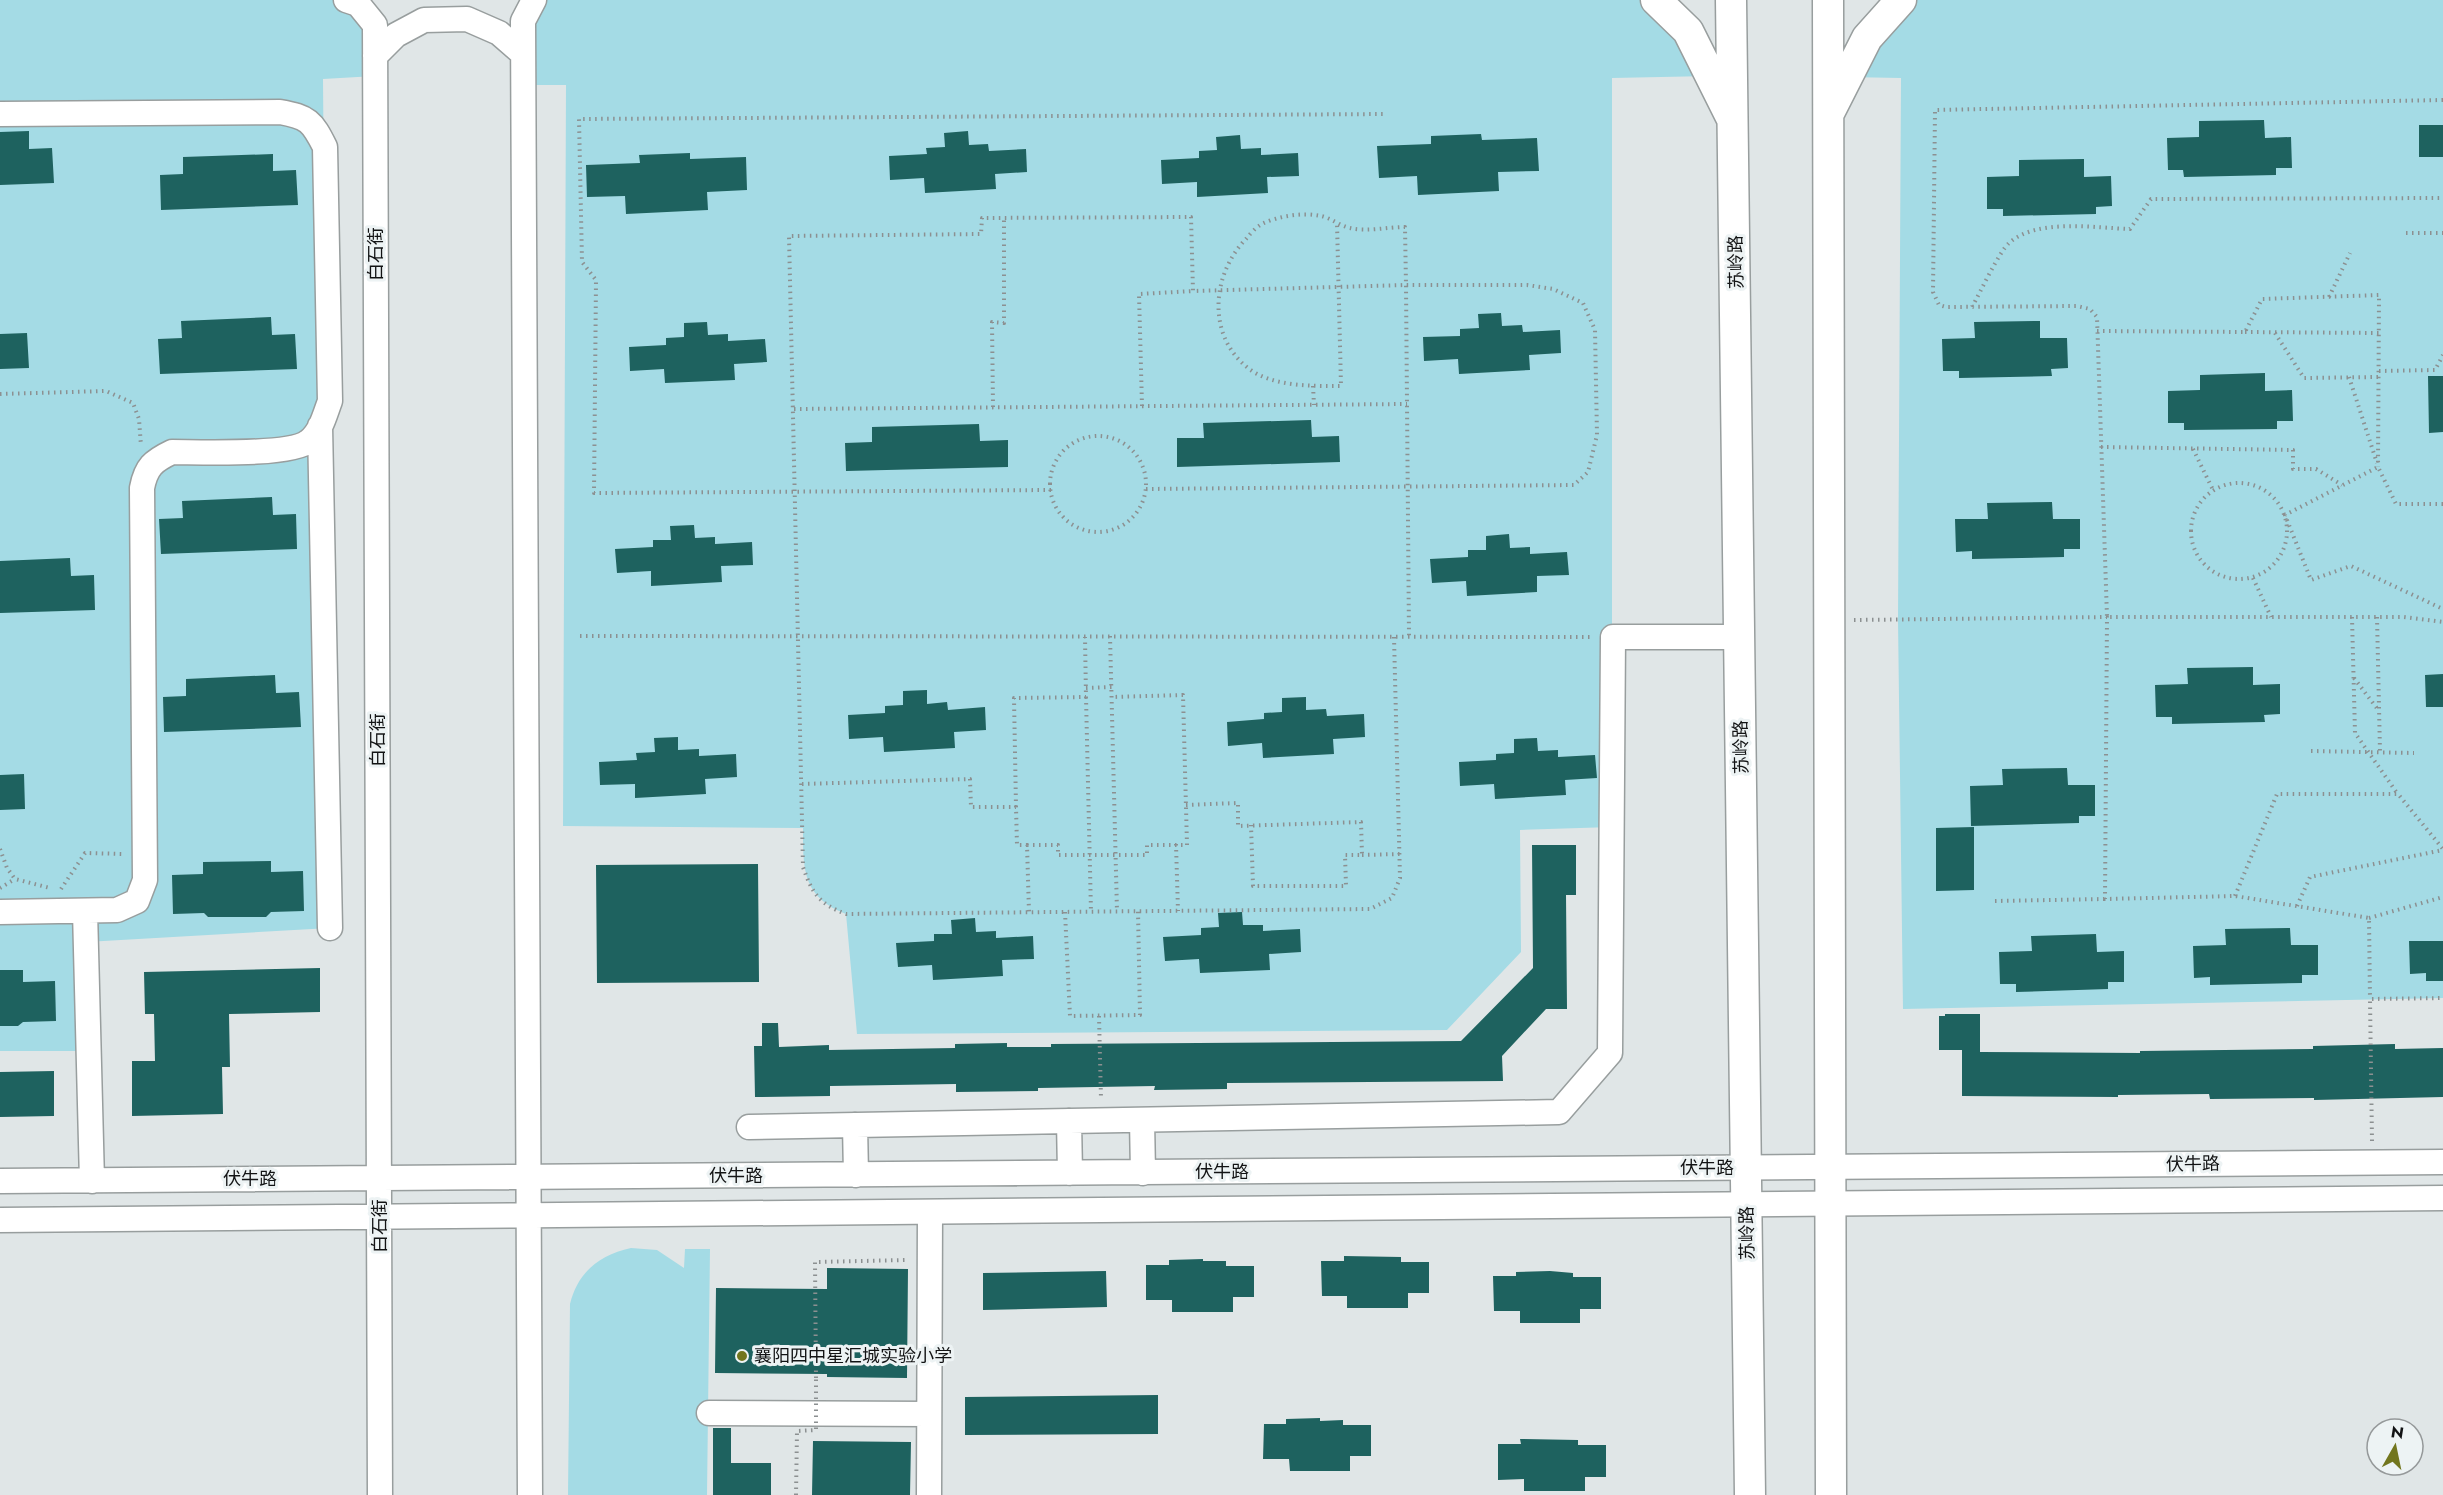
<svg xmlns="http://www.w3.org/2000/svg" width="2443" height="1495" font-family="Jost,'Noto Sans SC',sans-serif">
	<rect width="100%" height="100%" fill="#e0e6e7"/>
	<path fill="#a4dbe5" d="M0,0H346L358,4L375,76L323,79L330,928L86,942L89,1051H0Z
		M534,0H1656L1710,76L1612,78V827L1520,830L1521,952L1447,1030L857,1034L846,914C802,897 803,869 803,828L563,826L566,85H523Z
		M1901,0H2443V998L1903,1009L1898,620L1901,78L1847,77Z
		M631,1248L657,1250L684,1268L685,1249H710L707,1495H568L570,1304C578,1272 599,1255 631,1248Z"/>
	<path fill="#1e625f" d="M2264,120L2265,138L2291,137L2292,168H2276V175L2184,177L2183,170H2168L2167,138L2199,137V121Z
		M2419,125H2443V157H2419Z
		M29,131V149L52,148L54,183L0,185V132Z
		M968,131L969,145L988,144L989,151L1026,149L1027,172L995,174L996,189L925,193L924,178L890,180L889,156L927,154L926,148L945,147L944,133Z
		M1481,134L1482,140L1537,138L1539,171L1498,172L1499,191L1418,195L1417,176L1379,178L1377,146L1431,144V136Z
		M1240,135L1241,149L1261,148V155L1298,153L1299,176L1267,177L1268,193L1197,197V182L1162,184L1161,160L1199,158V151L1217,150L1216,137Z
		M690,153V159L746,157L747,190L707,192L708,210L626,214L625,196L587,197L586,165L640,163L639,155Z
		M273,154V171L296,170L298,205L161,210L160,175L183,174V157Z
		M2084,159V177L2111,176L2112,206L2096,207V214L2003,216V209H1987V177L2019,176V160Z
		M1501,313L1502,326L1522,325L1523,332L1560,330L1561,353L1529,355L1530,370L1459,374L1458,359L1424,361L1423,337L1460,336V329L1479,328L1478,314Z
		M271,317L272,335L295,334L297,369L160,374L158,339L182,338L181,321Z
		M2040,321V338H2067L2068,368L2051,369L2052,376L1959,378V371H1943L1942,339L1975,338L1974,322Z
		M707,322L708,335L728,334V341L765,339L767,362L734,364L735,380L665,383L664,369L630,371L629,347L666,345V338L684,337V323Z
		M27,333L29,368L0,369V334Z
		M2265,373V391L2292,390L2293,421H2277V429L2184,430V423H2168V391L2200,390V375Z
		M2428,376H2443V432L2429,433Z
		M1311,420L1312,437L1339,436L1340,462L1177,467V438H1204L1203,423Z
		M979,424L980,441L1008,440V467L846,471L845,443L872,442V427Z
		M272,497L273,515L296,514L297,549L161,554L159,519L183,518L182,501Z
		M2052,502L2053,519H2080V549H2064V557L1972,559V551L1956,552L1955,519H1988L1987,503Z
		M694,525L695,538L715,537V544L752,542L753,565L721,566L722,582L651,586V571L617,573L615,549L653,547V540H671L670,526Z
		M1509,534L1510,548L1530,547V554L1567,552L1569,575L1537,576V592L1467,596L1466,581L1432,583L1430,559L1468,557V550H1486V536Z
		M70,558L71,576L94,575L95,610L0,613V561Z
		M2253,667V685L2280,684V714L2264,715L2265,722L2172,724V717H2156L2155,685L2188,684L2187,668Z
		M2443,674V707H2426L2425,675Z
		M275,675L276,693L299,692L301,727L164,732L163,697L186,696V679Z
		M927,690V704L947,702L948,710L985,707L986,730L954,732L955,748L884,752L883,737L849,739L848,715L885,713V706L903,705V691Z
		M1306,697V710L1326,709L1327,716L1364,714L1365,737L1333,739L1334,754L1263,758L1262,743L1228,746L1227,722L1264,719V713L1282,712V698Z
		M678,737V750L699,749V756L736,754L737,777L705,779L706,794L635,798V784L600,785L599,762L637,760L636,753L655,752L654,738Z
		M1537,738L1538,751L1558,750V757L1595,755L1597,778L1565,780L1566,795L1495,799L1494,784L1460,786L1459,762L1496,760V754L1514,753V739Z
		M2067,768L2068,785H2095V816H2079V823L1971,826L1970,786L2003,785L2002,769Z
		M24,774L25,809L0,810V775Z
		M1974,827V890L1936,891V828Z
		M1532,845H1576V895H1566L1567,1009H1546L1502,1056L1503,1081L1227,1083V1089L1154,1090L1155,1086L1038,1088V1091L956,1092V1084L830,1086V1096L755,1097L754,1046H762V1023H778L779,1047L829,1045V1050L955,1048V1044L1007,1043V1047H1051V1044L1461,1041L1533,968Z
		M271,861V872L303,871L304,911L271,912L266,917H208L204,913L173,914L172,875L203,874V862Z
		M758,864L759,982L597,983L596,865Z
		M1242,912L1243,925H1263V931L1300,929L1301,952L1269,954L1270,970L1200,973L1199,959L1165,961L1163,937L1201,935V928L1219,927L1218,913Z
		M975,918L976,932L996,931V938L1033,936L1034,959L1002,960L1003,976L933,980L932,965L898,967L896,943L934,941V934H952L951,920Z
		M2290,928L2291,945H2318V975H2302V983L2210,985V977L2194,978L2193,946L2226,945L2225,929Z
		M2096,934L2097,952L2124,951V982H2108V989L2016,992V984H2000L1999,952L2032,951L2031,936Z
		M2409,941H2443V981H2426V973L2410,974Z
		M320,968V1012L229,1014L230,1067H222L223,1114L132,1116V1061H155L154,1014H145L144,972Z
		M0,970H23V982L55,981L56,1021L23,1022L18,1026H0Z
		M1945,1014H1980V1052L2140,1053V1051L2313,1049V1046L2395,1044V1049L2443,1048V1097L2314,1100V1098L2210,1099L2209,1094L2118,1095V1097L1962,1096V1050H1939V1016H1945Z
		M54,1071V1116L0,1117V1072Z
		M1344,1256L1401,1257V1262H1429V1293H1408V1308H1347V1296H1322L1321,1261H1344Z
		M1203,1259V1261H1226V1266H1254V1297H1233V1312H1172V1300H1146V1265H1169V1260Z
		M827,1268L908,1269L907,1378L827,1377V1374L715,1373L716,1288L827,1289Z
		M1106,1271L1107,1307L983,1310V1273Z
		M1550,1271L1573,1273V1277H1601V1309H1580V1323H1520V1311H1494L1493,1276H1516V1272Z
		M1158,1395V1434L965,1435V1397Z
		M1320,1418V1421L1343,1420V1425H1371V1456H1350V1471H1290L1289,1459H1263L1264,1424H1286V1419Z
		M713,1428H731V1463H771V1495H713Z
		M1520,1439L1578,1440V1445H1606V1477H1585V1491H1524V1479L1498,1480V1444H1521Z
		M813,1441L911,1442L910,1495H812Z"/>
	<g fill="none" stroke-linecap="round" stroke-linejoin="round">
		<g stroke="#989e9e" stroke-width="27">
			<path id="minor" d="M346,0L358,4L375,25L380,1495
				M375,56L396,35L424,20L467,19L499,33L523,54
				M0,114L280,112C308,117 312,121 325,147L330,401C325,414 321,432 309,441C291,456 200,452 172,452C153,461 146,467 142,488L145,880L137,901L117,910L0,912
				M320,426L330,928
				M85,911L92,1181
				M1142,1120L1143,1173
				M1069,1121L1070,1173
				M855,1125L856,1175
				M749,1127L1559,1112L1610,1053L1613,637H1740
				M0,1181L2443,1162
				M0,1220L2443,1198
				M709,1413L929,1414
				M530,1495L523,21L534,0
				M929,1495L930,1212"/>
		</g>
		<g stroke="#989e9e" stroke-width="33">
			<path id="major" d="M1656,0L1688,31L1731,117
				M1731,0L1750,1495
				M1828,0L1831,1495
				M1830,111L1867,38L1901,0"/>
		</g>
		<path stroke="#8c9091" stroke-width="4" stroke-dasharray="1.5 4.5" stroke-linecap="butt" d="M2443,100L1935,110L1933,292L1939,305L1946,307L2077,306L2090,309L2097,317L2107,617H2404L2443,622
			M2406,233H2443
			M2329,297L2350,253
			M1972,307C1980,293 1999,252 2009,243C2037,218 2095,228 2130,229L2151,199L2443,198
			M2097,331L2245,332L2262,299L2379,295L2378,467
			M2245,332L2379,333
			M2275,333L2304,378L2379,377
			M2379,371L2435,370L2443,355
			M2349,377L2377,463
			M1313,386L1314,405
			M0,394L106,391L133,403L139,419L141,446
			M1142,406L1139,294L1193,291
			M993,407L992,322L1004,323V218
			M794,409L1407,404
			M1050 484a48 48 0 1 1 96 0a48 48 0 1 1-96 0Z
			M2101,447L2293,450V469H2316L2342,485
			M2193,449L2213,490
			M2191 531a48 48 0 1 1 96 0a48 48 0 1 1-96 0Z
			M1146,489L1574,485L1588,472L1597,435L1595,330L1583,303L1553,289L1527,285H1406L1405,227C1388,227 1366,232 1350,228C1340,226 1331,218 1321,216C1303,212 1278,216 1262,224C1256,227 1250,234 1246,239C1211,275 1207,336 1248,368C1272,387 1312,386 1341,386L1337,223
			M1051,490L594,493L596,280L582,262L579,119L1385,114
			M2443,504H2396L2378,467L2285,515L2311,580L2351,566L2443,609
			M2253,578L2271,617
			M2352,617L2355,733L2397,793
			M2377,617L2380,752
			M1854,620L2107,617L2105,899L2235,896L2369,918L2370,999
			M580,636L1594,637
			M1110,636L1117,911
			M1394,637L1400,878L1392,898L1370,909L846,914C819,904 812,893 803,867L789,236L981,234L982,218L1191,217L1193,291L1406,285L1409,637
			M2354,678L2379,711
			M1086,688L1112,687
			M1086,697L1091,912
			M2311,751L2414,753
			M802,784L970,779L971,807H1016L1017,845H1027L1029,912
			M1186,805L1238,803V826L1361,822L1362,855H1345L1346,886H1253L1251,825
			M1016,807L1014,698L1086,697L1085,637
			M1176,844L1178,911
			M1027,845H1058V855H1147V845H1187L1183,695L1112,697
			M0,849L7,868L15,879L50,888
			M1362,855L1400,854
			M0,888L15,879
			M61,889L85,853L124,854
			M2235,896L2277,794H2398L2443,849
			M1995,901L2105,899
			M2297,906L2310,877L2443,850
			M1065,912L1070,1016L1140,1015L1138,911
			M2369,918L2443,897
			M1099,1016L1101,1099
			M2372,1141L2370,999L2443,998
			M816,1378L815,1262L908,1260"/>
		<use href="#minor" stroke="#fff" stroke-width="24"/>
		<use href="#major" stroke="#fff" stroke-width="30"/>
		<path stroke="#8c9091" stroke-width="4" stroke-dasharray="1.5 4.5" stroke-linecap="butt" d="M796,1495L797,1431L816,1430V1378"/>
	</g>
	<circle fill="#72761e" stroke="#edf3f4" stroke-width="2" cx="742" cy="1356" r="6"/>
	<g text-anchor="middle" stroke-width="6" stroke-linejoin="round" paint-order="stroke">
		<g font-size="18" fill="#121314" stroke="#edf3f4">
			<text transform="translate(376 254) rotate(-90)" y="6">白石街</text>
			<text transform="translate(1736 262) rotate(-91)" y="6">苏岭路</text>
			<text transform="translate(378 740) rotate(-90)" y="6">白石街</text>
			<text transform="translate(1741 747) rotate(-91)" y="6">苏岭路</text>
			<text transform="translate(2193 1164) rotate(-1)" y="6">伏牛路</text>
			<text x="1707" y="1174">伏牛路</text>
			<text x="1222" y="1178">伏牛路</text>
			<text x="736" y="1182">伏牛路</text>
			<text x="250" y="1185">伏牛路</text>
			<text transform="translate(380 1226) rotate(-90)" y="6">白石街</text>
			<text transform="translate(1747 1233) rotate(-91)" y="6">苏岭路</text>
		</g>
		<g font-size="18" fill="#121314" stroke="#edf3f4" text-anchor="start">
			<text x="754" y="1362">襄阳四中星汇城实验小学</text>
		</g>
	</g>
	<g transform="translate(2395 1447) rotate(9)"><circle r="28" fill="#edf3f4" stroke="#95999a" stroke-width="1.5"/>
	<path d="M0-4.5L10 22L0 15L-10 22Z" fill="#72761e"/>
	<text y="-9" font-size="16" font-weight="bold" text-anchor="middle" fill="#121314">N</text>
	</g>
</svg>
